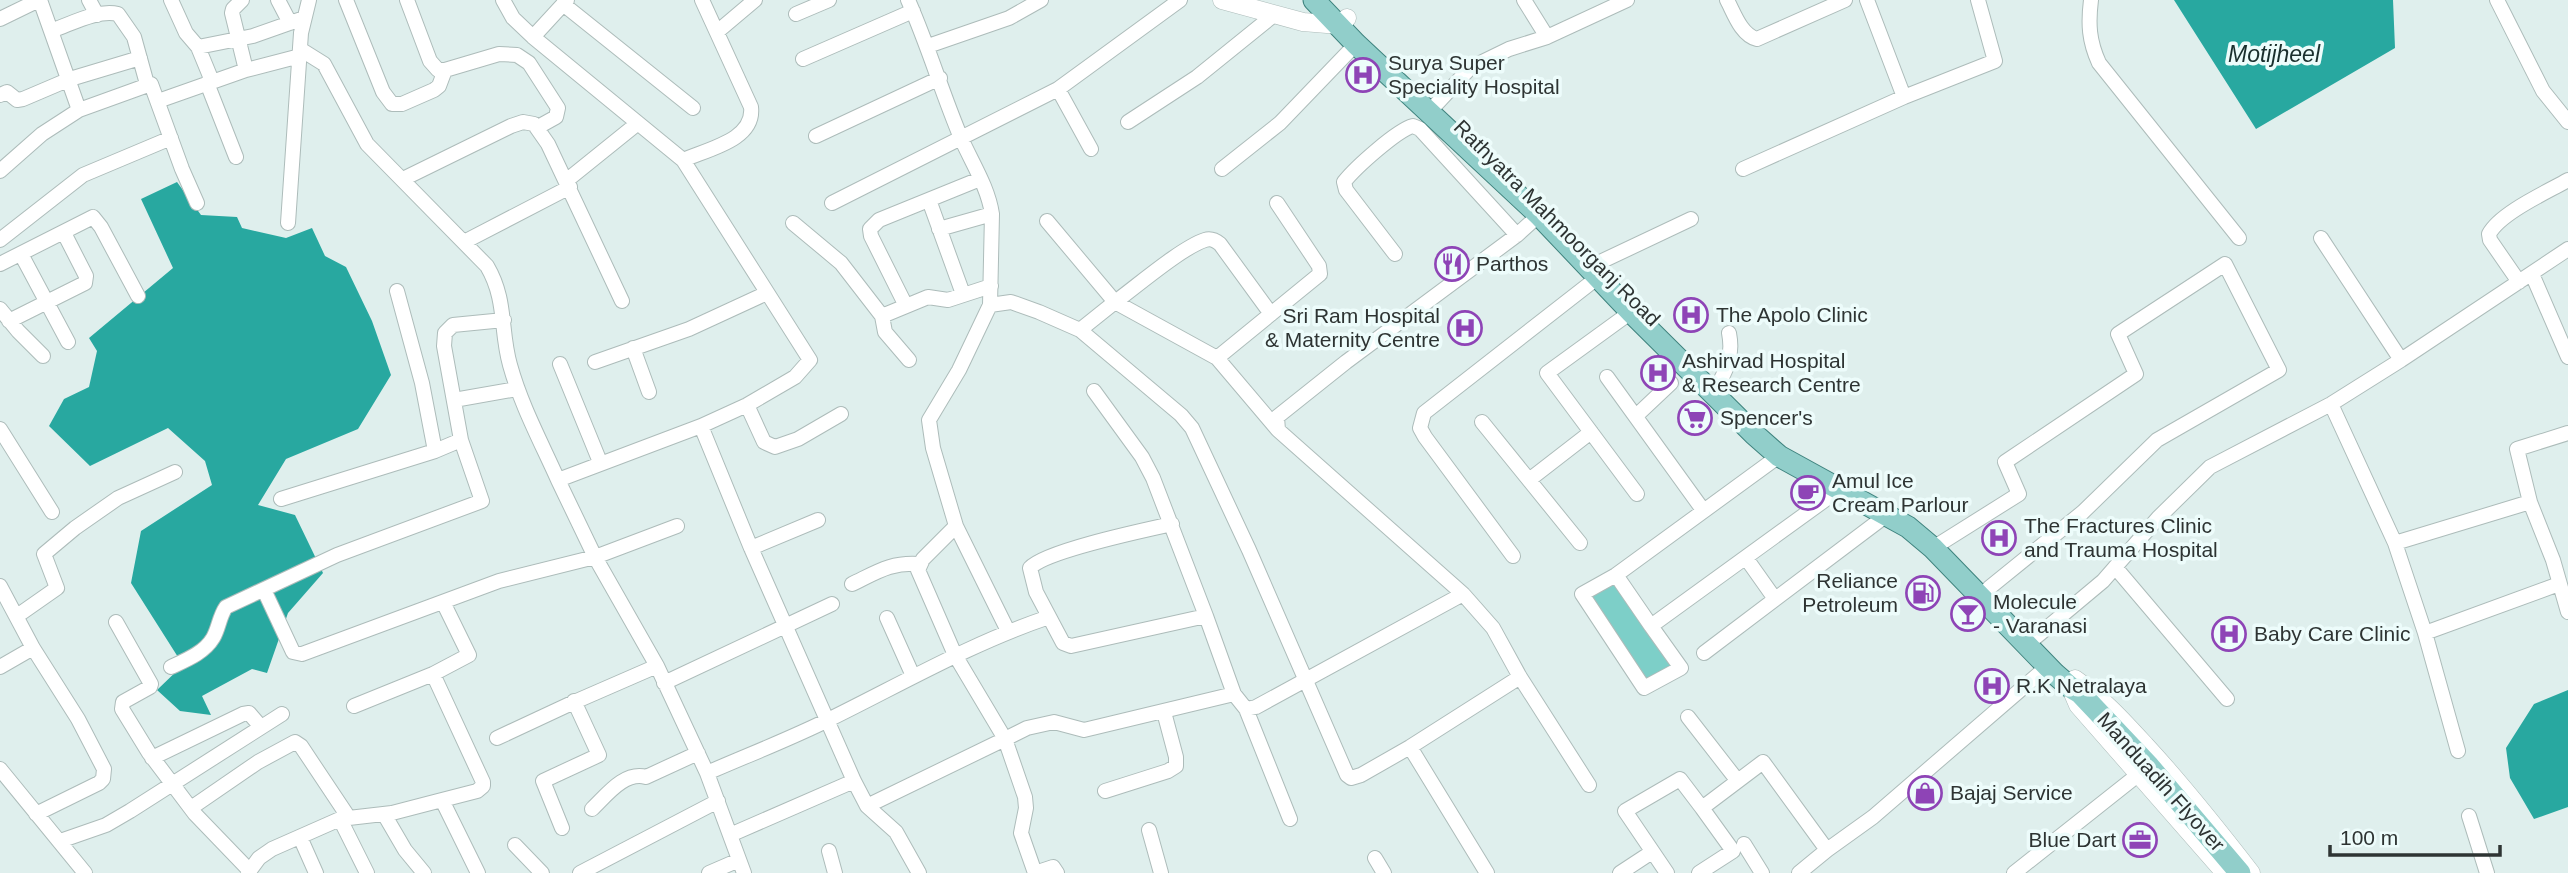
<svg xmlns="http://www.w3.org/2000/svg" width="2568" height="873" font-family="Helvetica,sans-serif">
	<rect width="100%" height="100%" fill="#dfefed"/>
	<path fill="#7dcfc8" d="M1615,580L1678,670L1642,685L1585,599Z"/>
	<path fill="#28a8a0" d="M2174,0H2393L2395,48L2256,129Z
		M177,182L201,215L237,217L242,228L286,238L312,228L325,256L346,267L372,321L391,375L358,429L286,459L258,505L295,515L323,573L288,613L267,673L252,669L202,696L211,715L180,711L157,690L183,665L131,583L141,531L212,485L205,461L168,428L90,466L49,426L64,399L89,387L97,351L89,338L173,268L141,199Z
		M2568,690V807L2534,819L2510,778L2506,748L2534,704Z"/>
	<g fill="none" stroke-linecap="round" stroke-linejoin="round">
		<g stroke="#adbcba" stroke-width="16">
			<path id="minor" d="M40,0L79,110
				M89,0L97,15
				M171,0L186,33L198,47L253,36L304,18
				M242,0L233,9L232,13L246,70
				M278,0L290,23
				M346,0L383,92L392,104H402L434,90L439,86L445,70
				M407,0L430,61L438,70H445L499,54L517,55L529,63L558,108L556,117L538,127
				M503,0L513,18L533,37
				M567,0L533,37L683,160L810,360L795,377L747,405L701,426L558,480L595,557L657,666L707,773L744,873
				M908,0C928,45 942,93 961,138C972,163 988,187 992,214L990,305L959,370L929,420L933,448L956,526L923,559L918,570L955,655L1005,739L1027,728L1054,722L1084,730L1234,694
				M1524,0L1547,37
				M1727,0C1734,13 1741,35 1757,39L1845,0
				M1867,0L1904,97
				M2091,0C2088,24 2089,41 2099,63L2239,238
				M2497,0L2543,91L2568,122
				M563,4L693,108
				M796,14L829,0
				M0,19L39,0
				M53,30C71,24 98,9 118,14L134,37L147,84
				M717,32L755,0
				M928,46L1009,18L1041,0
				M198,47L212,81
				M300,49L324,64L367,144L487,266C507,300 500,330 510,365C521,405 541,442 558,480
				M803,59L913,11
				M207,83L236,157
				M1058,89L1091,149
				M0,95L7,92L17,100L23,99L70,79L140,58
				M158,101L246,70L300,56
				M1429,112L1470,68L1509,49L1547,37L1627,0
				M1128,122L1197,77L1275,14
				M816,136L940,78
				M683,160C708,149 755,140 751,107L702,0
				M1222,169L1280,123L1356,44
				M1743,169L1904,97L1995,61L1978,0
				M0,171L42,134L79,110L151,84L182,169L197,203
				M403,179L511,126L523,122L534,124L548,144L622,301
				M566,181L638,123
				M929,200L963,294
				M832,203L1058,89L1180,0
				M1047,221L1115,302C1137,286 1181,248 1205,240C1211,238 1215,240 1220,244L1271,314
				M288,223L301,33L309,0
				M793,223L841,263L882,316L928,297L948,300L991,286
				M939,229L992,214
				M2321,238L2401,360
				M0,240L83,175L171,138
				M464,242L570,187
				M21,254L68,342
				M1395,254L1346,190L1344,182C1355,168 1397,130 1413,126L1420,129L1517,235
				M1598,263L1691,219
				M0,264L93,217L101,227L138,296
				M2532,274L2568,357
				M2519,282L2490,240L2489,234C2500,213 2547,192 2568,180
				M990,305L1011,302L1039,312L1080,330L1115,302L1217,358L1278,430
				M906,306L871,236L870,229L879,220L980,179
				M0,309L18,331L43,356
				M1631,312L1547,373L1637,494
				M882,316L885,332L909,360
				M9,321L85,283L86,276L64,233
				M1080,330L1181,415L1192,428L1249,550L1347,775L1351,778L1361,775L1410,747L1520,677L1493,628L1463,594
				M633,348L649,392
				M1217,358L1320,274L1319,266L1277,203
				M595,362L689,329L767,293
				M560,364L600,462
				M1607,377L1703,510
				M1094,391L1142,457L1153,478L1206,616
				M1713,394C1725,373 1734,358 1729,333
				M454,400L517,389
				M2331,404L2395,543
				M747,405L764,442L775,447L798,439L841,414
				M1636,416L1671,383
				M1482,422L1580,543
				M701,426L751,548L854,781L867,806L896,832L919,873
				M0,429L52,512
				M2568,433L2517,449L2530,502L2553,560L2568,612
				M435,451L461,440
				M1779,456L1616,575L1651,626L1840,489
				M1529,480L1591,432
				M281,499L435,451L422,383L397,291
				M1172,524C1145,530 1045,551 1030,568L1036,592L1063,643L1071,646L1206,616L1234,694L1246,709L1256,707L1463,594L1278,430L1277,417L1346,362L1517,235L1539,215
				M956,526L1008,631
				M751,548L818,520
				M1933,548L2019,494L2005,462L2136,374L2118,334L2225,264L2279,370L2157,440L2083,512L1989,588
				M1513,556L1425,437L1420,428L1424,413L1597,278
				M1746,558L1775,599
				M2115,567L2227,699
				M1616,575L1582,594L1644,688L1681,668L1651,626
				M852,584C877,572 891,562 919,564
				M0,586L33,648L78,719L104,769L103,779L99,783L36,814
				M264,590L293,652L302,654L499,581L595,557L677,526
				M17,616L57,588L44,554L75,528L118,498L175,472
				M887,618L913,676
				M116,622L151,684L150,687L123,702L122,709L149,753L195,814L249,870
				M2425,633L2559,584
				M2036,637L2103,581L2158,518L2210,467L2331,404L2401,360L2568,249
				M1704,653L1888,514
				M0,667L33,648
				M171,667C186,660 204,653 213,638C219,628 219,617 226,607L337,555L482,501L461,440L444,346L445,333L453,325L504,320
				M433,674L483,782V786L477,791L442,800
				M1520,677L1589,785
				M664,683L832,604
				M354,706L433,674L469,655L443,602
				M1246,709L1290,819
				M1688,717L1737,780
				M497,738L572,703L657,666
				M1410,747L1487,873
				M2458,751L2425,633L2395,543L2530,502
				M152,758L243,714L249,713L261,727
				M0,769L85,873
				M707,773C748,755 790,739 830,719C903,683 972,643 1049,617
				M1105,791L1168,771L1176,766V757L1164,712
				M867,806L1005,739L1025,797L1026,808L1021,833L1035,873
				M191,808L258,762L295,742L301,746L349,818
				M592,809C606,796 624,771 646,777L698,753
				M384,814L405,850L424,873
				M2469,816L2487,873
				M340,819L367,873
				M562,828L543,781L599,755L574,701
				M1149,830L1161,873
				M730,835L854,781
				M300,837L316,873
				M60,841L106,825L130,811L282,714
				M1744,844L1762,873
				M515,845L542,873
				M829,851L835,873
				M1375,858L1384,873
				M248,873L259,858L272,849L340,819L392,813L442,800L478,873
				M580,873L718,801
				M709,873L739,860
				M1035,873L1053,867L1057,873
				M1620,873L1652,852
				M1667,873L1625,811L1680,779L1702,808L1763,762L1827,850
				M1699,873L1733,851L1702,808
				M1799,873L1827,850L1873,817L2048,666
				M2014,873L2139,774"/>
		</g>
		<g stroke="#adbcba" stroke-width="19">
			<path id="tertiary" d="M1222,0L1303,22L1339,25L1347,18
				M2075,679C2102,698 2123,721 2145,745C2183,786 2217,829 2251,873
				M2072,691L2078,705L2225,873"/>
		</g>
		<g stroke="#3f837e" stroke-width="23">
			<path id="primary" d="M1314,0L1356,44L1539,215L1631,312L1754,434L1779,456L1908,527L1933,548L2055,674L2070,687L2080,693L2149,766L2240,873"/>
		</g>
		<use href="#minor" stroke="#fff" stroke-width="14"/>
		<use href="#tertiary" stroke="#fff" stroke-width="18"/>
		<use href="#primary" stroke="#91ceca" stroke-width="21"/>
	</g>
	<defs>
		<g id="hospital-ring" transform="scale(1.75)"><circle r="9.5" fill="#edfcfb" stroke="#8e44b6" stroke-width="1.5"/><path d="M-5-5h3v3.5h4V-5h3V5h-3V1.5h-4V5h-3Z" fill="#8e44b6"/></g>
		<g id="restaurant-ring" transform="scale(1.75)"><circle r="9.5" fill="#edfcfb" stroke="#8e44b6" stroke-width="1.5"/><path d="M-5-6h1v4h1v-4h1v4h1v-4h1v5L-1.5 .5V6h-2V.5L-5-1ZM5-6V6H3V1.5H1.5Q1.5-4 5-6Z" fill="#8e44b6"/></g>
		<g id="supermarket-ring" transform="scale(1.75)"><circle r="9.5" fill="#edfcfb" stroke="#8e44b6" stroke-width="1.5"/><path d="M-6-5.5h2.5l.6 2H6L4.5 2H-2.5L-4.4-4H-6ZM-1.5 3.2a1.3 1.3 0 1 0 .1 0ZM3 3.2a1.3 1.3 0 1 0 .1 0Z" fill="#8e44b6"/></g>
		<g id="cafe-ring" transform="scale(1.75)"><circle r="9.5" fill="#edfcfb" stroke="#8e44b6" stroke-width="1.5"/><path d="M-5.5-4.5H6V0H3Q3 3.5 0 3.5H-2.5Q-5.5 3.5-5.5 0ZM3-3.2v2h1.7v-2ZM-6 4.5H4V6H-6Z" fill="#8e44b6"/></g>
		<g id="fuel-ring" transform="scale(1.75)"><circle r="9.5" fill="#edfcfb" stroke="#8e44b6" stroke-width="1.5"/><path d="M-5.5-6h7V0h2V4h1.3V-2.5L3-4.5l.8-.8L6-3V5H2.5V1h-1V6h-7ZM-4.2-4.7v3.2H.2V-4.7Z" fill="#8e44b6"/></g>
		<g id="bar-ring" transform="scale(1.75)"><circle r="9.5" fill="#edfcfb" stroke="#8e44b6" stroke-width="1.5"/><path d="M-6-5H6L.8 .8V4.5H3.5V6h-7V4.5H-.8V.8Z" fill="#8e44b6"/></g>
		<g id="shop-ring" transform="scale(1.75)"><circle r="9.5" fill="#edfcfb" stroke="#8e44b6" stroke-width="1.5"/><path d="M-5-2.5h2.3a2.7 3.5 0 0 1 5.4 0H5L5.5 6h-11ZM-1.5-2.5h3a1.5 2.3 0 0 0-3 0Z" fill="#8e44b6"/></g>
		<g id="office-ring" transform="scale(1.75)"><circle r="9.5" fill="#edfcfb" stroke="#8e44b6" stroke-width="1.5"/><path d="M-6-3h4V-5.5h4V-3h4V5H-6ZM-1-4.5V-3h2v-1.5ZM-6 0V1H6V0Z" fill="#8e44b6"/></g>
	</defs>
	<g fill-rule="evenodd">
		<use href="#hospital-ring" x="1363" y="75"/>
		<use href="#restaurant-ring" x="1452" y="264"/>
		<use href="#hospital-ring" x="1691" y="315"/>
		<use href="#hospital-ring" x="1465" y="328"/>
		<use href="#hospital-ring" x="1658" y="373"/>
		<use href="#supermarket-ring" x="1695" y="418"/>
		<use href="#cafe-ring" x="1808" y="493"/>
		<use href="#hospital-ring" x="1999" y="538"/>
		<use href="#fuel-ring" x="1923" y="593"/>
		<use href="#bar-ring" x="1968" y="614"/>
		<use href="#hospital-ring" x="2229" y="634"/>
		<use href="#hospital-ring" x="1992" y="686"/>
		<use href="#shop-ring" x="1925" y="793"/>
		<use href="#office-ring" x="2140" y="840"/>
	</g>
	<g text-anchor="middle" stroke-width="7" stroke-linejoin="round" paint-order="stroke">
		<g font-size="21" fill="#2e3433" stroke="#edfcfb" text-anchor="start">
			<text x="1388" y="70">Surya Super<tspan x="1388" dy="24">Speciality Hospital</tspan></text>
			<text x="1476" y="271">Parthos</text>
			<text x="1716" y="322">The Apolo Clinic</text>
			<text x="1440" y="323" text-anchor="end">Sri Ram Hospital<tspan x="1440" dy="24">&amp; Maternity Centre</tspan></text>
			<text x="1682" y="368">Ashirvad Hospital<tspan x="1682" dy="24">&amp; Research Centre</tspan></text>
			<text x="1720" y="425">Spencer's</text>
			<text x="1832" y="488">Amul Ice<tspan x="1832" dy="24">Cream Parlour</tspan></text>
			<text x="2024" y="533">The Fractures Clinic<tspan x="2024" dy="24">and Trauma Hospital</tspan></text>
			<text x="1898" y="588" text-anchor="end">Reliance<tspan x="1898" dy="24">Petroleum</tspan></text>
			<text x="1993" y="609">Molecule<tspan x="1993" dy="24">- Varanasi</tspan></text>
			<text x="2254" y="641">Baby Care Clinic</text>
			<text x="2016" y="693">R.K Netralaya</text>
			<text x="1950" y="800">Bajaj Service</text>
			<text x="2116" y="847" text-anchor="end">Blue Dart</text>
		</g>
		<g font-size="21" fill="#2e3433" stroke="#edfcfb">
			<text transform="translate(1557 223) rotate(45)" y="7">Rathyatra Mahmoorganj Road</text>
			<text transform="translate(2161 782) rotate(48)" y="7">Manduadih Flyover</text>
		</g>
		<g font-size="23" font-style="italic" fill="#1a2f2d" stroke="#edfcfb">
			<text x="2274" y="62">Motijheel</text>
		</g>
	</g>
	<path d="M2330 845v10h170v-10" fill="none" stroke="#2e3433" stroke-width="3.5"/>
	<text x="2340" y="845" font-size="21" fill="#2e3433" stroke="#edfcfb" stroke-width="5" paint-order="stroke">100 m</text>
</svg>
